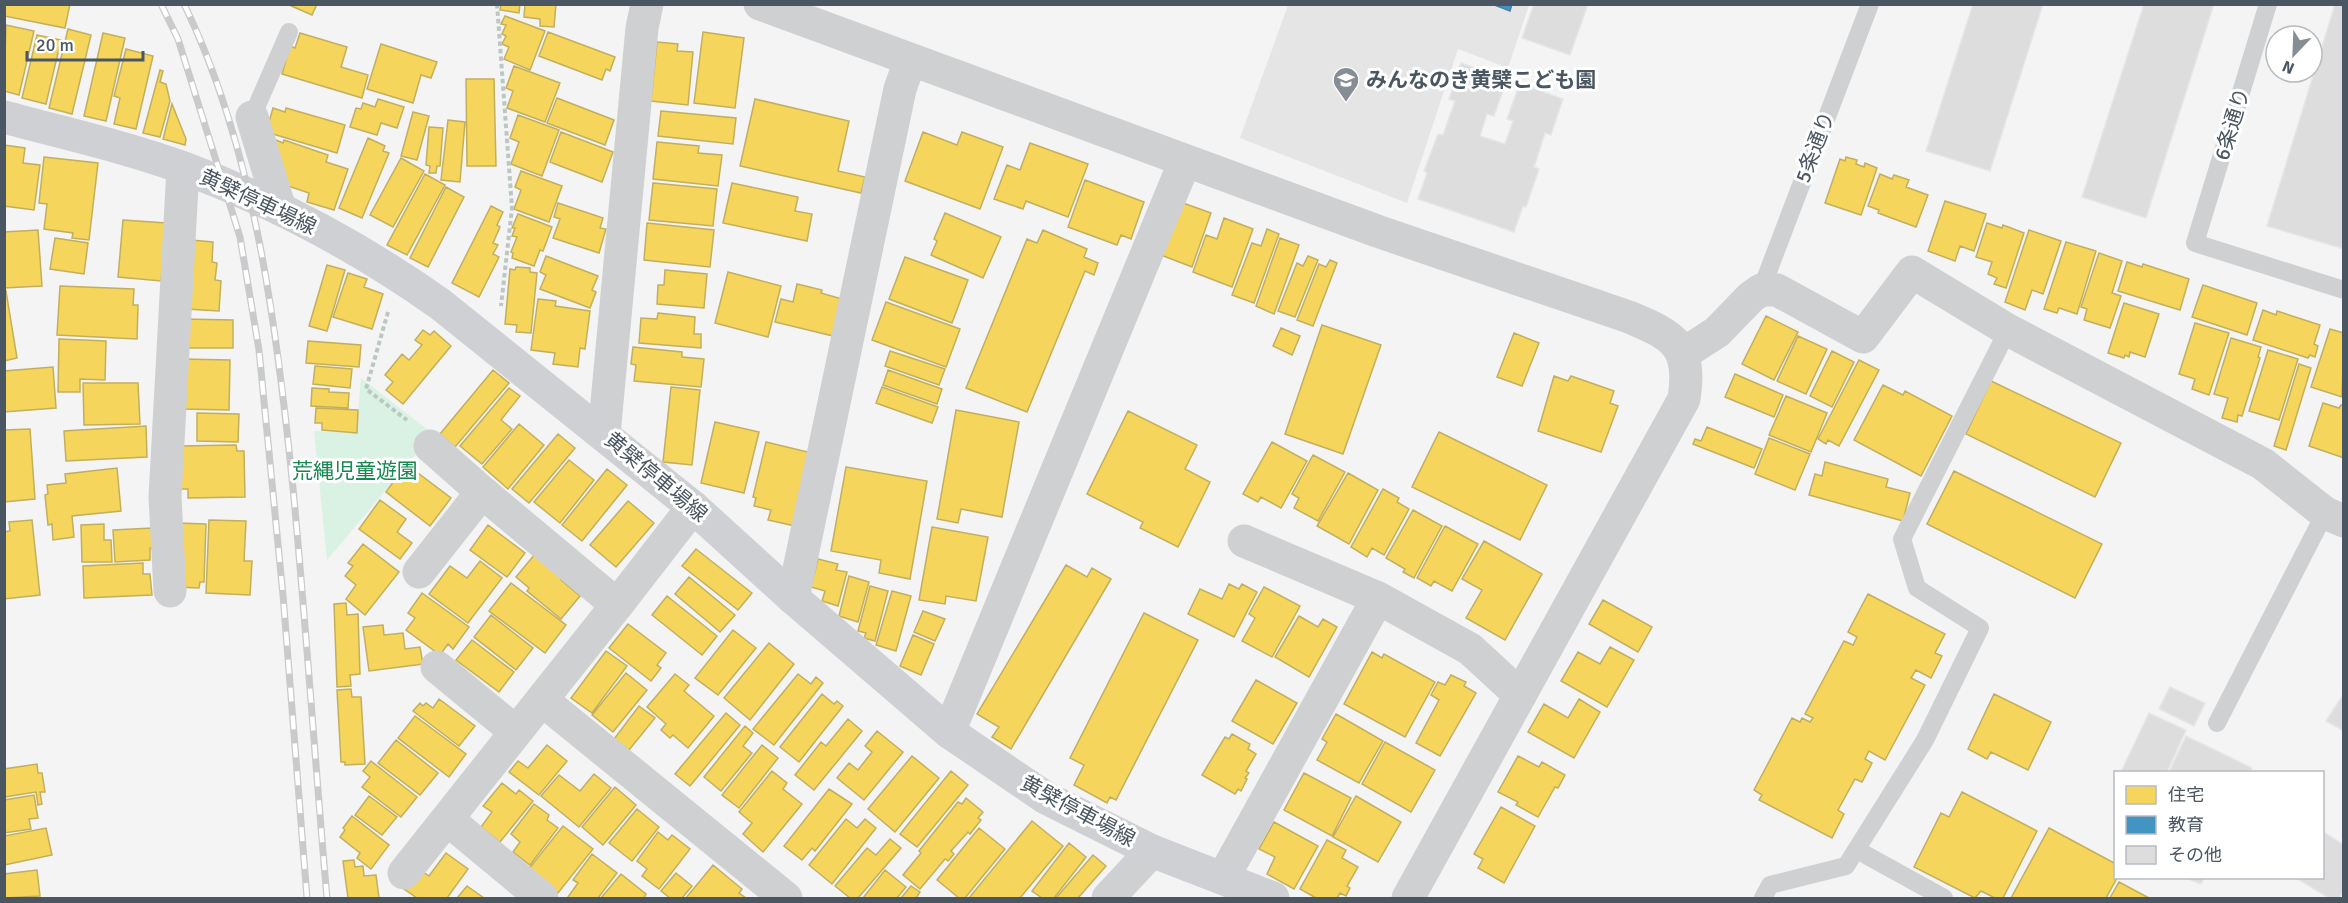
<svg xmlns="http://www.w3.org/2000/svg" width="2348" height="903" font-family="Signika,'Noto Sans JP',sans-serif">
	<rect width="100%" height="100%" fill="#f4f4f4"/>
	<path fill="#e6e5e6" d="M1288,5H1529L1508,68L1458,49L1407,203L1240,138Z"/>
	<path fill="#d9f2e3" d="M361,378L433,434L327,560L314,431L356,433Z"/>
	<path fill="#f6d55c" stroke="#c2af5e" stroke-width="1.5" d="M4,4H70L65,28L4,16Z
		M287,4H317L312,15Z
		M501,4H520L519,13L500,10Z
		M525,4H556L554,27L540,26V19L524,17Z
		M505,16L545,31L530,70L504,59L509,47L502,44L506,36L502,34L506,25L501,24Z
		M6,25L34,31L19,95L4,91Z
		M68,29L91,35L72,114L49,108Z
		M548,32L615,57L610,71L606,69L602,80L539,56Z
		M703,32L744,38L735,108L694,103Z
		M103,33L125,38L106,121L84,116Z
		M300,33L347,47L341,67L368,75L362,98L282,74L290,46L295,48Z
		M37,35L61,40L46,104L22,98Z
		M657,42L678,44L677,51L693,52L688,105L651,101Z
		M381,44L437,62L431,78L421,75L413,103L367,89Z
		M126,49L153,56L136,129L114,124L120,98L114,96Z
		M514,66L560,83L545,122L507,108L513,91L506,88Z
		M160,70L163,71L160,82L166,84L170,101L160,137L143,133Z
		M466,79H494L496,166H467Z
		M557,98L614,120L605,145L547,123Z
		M378,99L404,107L397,128L381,123L377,135L350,127L356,108L361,109L363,103L375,107Z
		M755,99L849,121L838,171L865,177L861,193L740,166Z
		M172,104L186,139L185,145L163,139Z
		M273,108L285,112L286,108L345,125L337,153L266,132Z
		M661,111L736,118L733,144L658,136Z
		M413,112L429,116L417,160L401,156Z
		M518,115L559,130L542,176L511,164L519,142L510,138Z
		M448,120L465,122L460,182L441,180Z
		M429,127L443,128L440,166H437L436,173H429L430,166L426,165Z
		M561,132L613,152L602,182L550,162Z
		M923,132L957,145L962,132L1003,147L980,209L905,181Z
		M271,138L283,143L284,140L328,155L326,162L348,169L334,210L307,202L309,193L276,182Z
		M368,138L385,146L383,151L389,153L362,218L339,208Z
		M657,142L699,146L698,153L722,155L718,186L653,179Z
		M1030,143L1088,164L1068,217L1026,201L1023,209L994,199L1007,165L1020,170Z
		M4,145L25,148L23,163L40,165L34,210L4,206Z
		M44,157L98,163L89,240L72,238L73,233L44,229L47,204L39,203Z
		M1846,157L1857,160L1856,164L1864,167L1865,163L1877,168L1861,215L1825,203L1840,159L1845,161Z
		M401,158L424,171L393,227L370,215Z
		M521,171L562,186L549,222L514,209L521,190L515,187Z
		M425,174L445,185L407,255L387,245Z
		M1880,174L1892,179L1894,175L1909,180L1906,187L1928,195L1916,227L1878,213L1879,210L1868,206Z
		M1085,180L1144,202L1131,239L1121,235L1117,245L1068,227Z
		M653,183L717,189L713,226L649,220Z
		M732,183L798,197L795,211L812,214L807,241L723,223Z
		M446,187L464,197L428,267L410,258Z
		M1945,201L1986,214L1974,251L1960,246L1955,261L1928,251Z
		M558,203L603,218L600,228L606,229L599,253L553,238L560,219L554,217Z
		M1183,203L1211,213L1192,267L1161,255Z
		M491,206L503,212L497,225L500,227L493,243L498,245L493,254L499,257L479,297L452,283Z
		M945,213L1001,237L983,278L931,255L937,241L934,239Z
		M518,214L552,227L543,251L540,250L534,266L512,258L513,253L511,252L517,237L512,236L515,228H512Z
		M1224,218L1253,229L1232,287L1193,272L1206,235L1217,239Z
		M123,220L166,223L161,281L118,277Z
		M647,223L714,230L710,267L644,260Z
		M1987,223L2002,228L2003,225L2024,233L2006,288L1994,284L1997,278L1988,274L1992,262L1976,257Z
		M1267,229L1279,234L1254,303L1232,295L1252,243L1261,246Z
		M38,230L42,286L4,288V232Z
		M1043,230L1087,249L1084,257L1098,263L1094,275L1085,271L1027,412L966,388L1027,239L1037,243Z
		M2029,230L2061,241L2043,294L2032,290L2025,310L2005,302Z
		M55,238L88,243L84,274L50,269Z
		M1280,238L1299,245L1274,314L1256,306Z
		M191,240L213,242L212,262L217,263L215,280L221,281L219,311L186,309Z
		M2066,242L2096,251L2077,314L2059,308L2057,313L2044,309Z
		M2099,253L2122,261L2112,293L2121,296L2110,328L2084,320L2087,309L2081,307Z
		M546,256L598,276L592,290L596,292L590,308L540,289L546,275L540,272Z
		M1308,256L1318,260L1295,317L1278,311L1297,263L1303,266Z
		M905,257L968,280L952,323L889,299Z
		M1330,260L1337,263L1313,326L1297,320L1319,264L1326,267Z
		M2127,262L2142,267L2143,264L2189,279L2180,310L2118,291Z
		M327,265L345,270L327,331L309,326Z
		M516,267L530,268V272L537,273L531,333L516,332L517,325L505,324L510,269L515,270Z
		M665,270L707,274L704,308L657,304L658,285H664Z
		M728,272L781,286L768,337L715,323Z
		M348,273L367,279L364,287L383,294L372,329L333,317Z
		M797,284L822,290L821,293L842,299L833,336L775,322L781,299L793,302Z
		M2203,285L2257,303L2247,335L2192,317Z
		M60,286L134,289L133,305H138L137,339L57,335Z
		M6,291L17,358L4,361V292Z
		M538,299L556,301L555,306L590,311L585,349L580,348L578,367L553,364L555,353L531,350Z
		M886,302L960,329L946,367L872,340Z
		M2124,303L2159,314L2145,357L2130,352L2129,357L2125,355L2124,358L2108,353Z
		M2263,310L2276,315L2277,311L2320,325L2314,344L2318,346L2315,357L2310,355L2308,358L2253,340Z
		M658,313L695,317L694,334H701V348L639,343L641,318L657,319Z
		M1766,316L1798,332L1774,380L1742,364Z
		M183,319L233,320V348H182Z
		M2195,323L2229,333L2209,395L2192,389L2195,379L2179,374Z
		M1322,325L1381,345L1343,454L1285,434Z
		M1281,328L1300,336L1292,355L1273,346Z
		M2330,329L2344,333L2342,397L2311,387Z
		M423,330L430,335L434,331L451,346L403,404L386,390L393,382L385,375L402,354L409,360L422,345L415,340Z
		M1514,333L1539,343L1522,386L1497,377Z
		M1798,336L1827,349L1806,394L1777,381Z
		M2231,338L2261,347L2258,357L2260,358L2242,416L2238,415L2237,422L2222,418L2228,398L2214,394Z
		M59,339L106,341L105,380L80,379V392H58Z
		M308,341L361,345L359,367L306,363Z
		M633,347L682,352V357L704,359L701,387L634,381L636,365L631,364Z
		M2268,350L2298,359L2279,420L2249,411Z
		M890,351L945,369L939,385L885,366Z
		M1832,351L1854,362L1832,407L1810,396Z
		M182,359L230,360L229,410L181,409Z
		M1859,360L1879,370L1839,446L1828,440L1826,444L1818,439Z
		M2299,364L2311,368L2286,450L2274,446Z
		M315,366L352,369L350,388L313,384Z
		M53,367L56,408L4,412V371Z
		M493,370L509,383L455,447L440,434Z
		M888,370L942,389L937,404L883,385Z
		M1735,374L1783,395L1774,417L1725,397Z
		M1554,376L1568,381L1571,376L1614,391L1610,403L1618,406L1601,452L1538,431Z
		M1991,381L2121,443L2095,497L1966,434Z
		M83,383H138L140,424L84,425Z
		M1883,385L1903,395L1905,391L1952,416L1921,476L1854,440Z
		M671,387L700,390L692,465L663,462Z
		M882,387L938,407L932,423L876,403Z
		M312,388L329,389V392L349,393L348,408L311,406Z
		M509,388L520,396L501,420L512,429L482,464L460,446Z
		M1786,396L1827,413L1811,452L1769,435Z
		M2323,403L2339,408L2341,405L2344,406V458L2309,446Z
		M316,408L358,410L357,433L322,430V423H315Z
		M956,410L1019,422L1002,517L961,509L958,523L937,519Z
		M1128,411L1197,445L1185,469L1210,482L1178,547L1140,528L1143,522L1087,494Z
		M197,413L239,414L238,442L197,441Z
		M715,422L759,432L744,493L701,483Z
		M519,424L544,445L508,489L483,467Z
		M146,426L147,457L66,461L64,431Z
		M1707,427L1762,449L1754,468L1693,444L1695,439L1701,441Z
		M30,429L35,499L4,502V430Z
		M1439,432L1547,485L1520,540L1412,487Z
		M558,434L575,448L529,503L512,489Z
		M1769,438L1810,454L1795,490L1755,474Z
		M766,442L812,453L795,526L768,520L771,510L754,506L756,498L753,497Z
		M1272,442L1307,461L1281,508L1261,497L1258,502L1243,494Z
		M236,445L237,451H244L245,497L188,498V489H181L180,446Z
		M1313,455L1345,472L1318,521L1294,508L1299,498L1292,494Z
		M569,460L594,480L560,523L534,502Z
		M1825,462L1888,479L1886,487L1910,493L1903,521L1809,495L1815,474L1822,476Z
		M406,464L451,498L430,526L386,492Z
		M846,467L927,481L910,579L879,573L881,560L831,551Z
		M117,468L121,511L72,516L74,537L53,540L52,524L48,525L45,495L48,494L47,485L66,483L65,474Z
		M607,469L627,485L582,541L562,525Z
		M1954,471L2102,544L2075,598L1927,524Z
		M1348,473L1378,490L1349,544L1317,526Z
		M1383,489L1399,498L1397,502L1409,509L1384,555L1372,548L1367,557L1351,547Z
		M380,500L406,519L397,532L412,543L400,559L359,529Z
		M628,501L654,523L616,567L590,545Z
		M1413,510L1442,526L1414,578L1403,572L1405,569L1386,558Z
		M32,520L40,595L4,599V532L10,531L9,522Z
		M209,520L246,521L244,561H252L250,595L206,593Z
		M177,523L206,524L204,582H200L199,588L175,587Z
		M104,524V540H111L112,562H82L81,525Z
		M488,525L525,553L507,577L470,550Z
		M1445,526L1478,544L1452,591L1434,581L1431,586L1417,578Z
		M932,527L988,537L976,601L946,596L945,604L919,600Z
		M152,528L153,548H150V560L115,562L113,530Z
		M1484,541L1542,574L1505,640L1466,618L1482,590L1462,579Z
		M363,544L399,572L365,615L346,599L356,585L345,576L353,566L348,563Z
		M696,549L752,593L738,610L682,566Z
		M535,554L564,576L561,580L580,596L561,619L527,591L529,588L516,577Z
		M818,559L838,564L836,570L847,572L838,606L822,601L825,591L811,587Z
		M480,561L502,578L468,623L429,594L450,566L467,578Z
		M143,563V574H150L152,595L84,598L83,566Z
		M1066,565L1087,577L1092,568L1111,579L1011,749L992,737L999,727L977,714Z
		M849,576L869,582L858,622L839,616Z
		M689,577L735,615L720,632L675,594Z
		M511,583L566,625L545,653L489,611Z
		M1229,584L1239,589L1242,584L1257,592L1234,637L1188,614L1200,589L1222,599Z
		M870,586L888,591L875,641L864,638L866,633L858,631Z
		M1264,587L1300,606L1272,657L1242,641L1255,618L1249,614Z
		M892,591L911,596L896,651L876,645Z
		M422,593L469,627L453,649L448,644L440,655L406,630L415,618L408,613Z
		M1868,594L1945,634L1935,653L1942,656L1931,678L1916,670L1911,678L1925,685L1885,760L1869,751L1865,759L1872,763L1862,782L1855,779L1838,810L1844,814L1832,838L1759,800L1762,795L1754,790L1792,718L1800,722L1802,718L1810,722L1813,718L1805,714L1844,641L1853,645L1857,637L1848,632Z
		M667,596L717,636L702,655L652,615Z
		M1603,600L1652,627L1638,652L1589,624Z
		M346,603L347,615L358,614L360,674L350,675L351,686L337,687L334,604Z
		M923,611L945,619L935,641L914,632Z
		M1144,613L1198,640L1116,800L1110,797L1107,803L1074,785L1084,765L1070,758Z
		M491,615L533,648L516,670L474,637Z
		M1299,616L1318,627L1323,619L1337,627L1309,677L1275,657Z
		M628,624L666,653L657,665L661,668L651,681L609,648Z
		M383,625L384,635L403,633L405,649L420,647L423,664L369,671L363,627Z
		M733,630L756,648L718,695L695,678Z
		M913,635L934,644L921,675L900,666Z
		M472,640L514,672L499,692L456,660Z
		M769,643L794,664L750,720L724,698Z
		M1610,647L1634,660L1607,707L1561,681L1578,652L1600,664Z
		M606,651L627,666L592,713L571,698Z
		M1372,652L1382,658L1384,654L1435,682L1405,737L1344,704Z
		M626,673L647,690L613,732L592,715Z
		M675,674L689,685L684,691L714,716L688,748L673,735L670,738L661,730L666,724L647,707Z
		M798,674L811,684L816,677L823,683L774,745L753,729Z
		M1451,675L1466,682L1464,686L1476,693L1440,756L1416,743L1439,700L1431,695L1438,682L1445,685Z
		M1256,680L1297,703L1273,744L1232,721Z
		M351,689L352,697H361L365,764L345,765V762H341L337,690Z
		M822,694L834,704L837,701L843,706L799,762L780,747Z
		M1994,694L2051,722L2028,770L1991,752L1987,759L1968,749Z
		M439,699L475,726L459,746L413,711L420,703L423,706L426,703L433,708Z
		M1579,699L1600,712L1574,758L1528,732L1544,704L1568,718Z
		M639,706L655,718L629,750L614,739Z
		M726,713L740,725L690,786L675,774Z
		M1336,714L1383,741L1359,783L1317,760L1327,742L1322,739Z
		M415,716L466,754L449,777L398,738Z
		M848,719L862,731L814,790L795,775L821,742L826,746Z
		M745,726L753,733L743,746L752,753L721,791L704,777Z
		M877,731L903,752L864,800L837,778L849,763L858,770L872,752L865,746Z
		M1232,734L1250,744L1248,749L1256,754L1246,771L1249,773L1245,778L1247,779L1241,791L1238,789L1235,794L1202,775L1225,737L1229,739Z
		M396,740L438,773L420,795L378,763Z
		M1385,742L1435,770L1411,812L1362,784Z
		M547,745L567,761L539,795L509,772L518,761L528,768Z
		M762,745L778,758L739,808L722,795Z
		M912,756L939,778L895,832L868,809Z
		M1518,756L1539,767L1542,762L1565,775L1558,788L1555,787L1538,817L1516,805L1518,802L1498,792Z
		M371,761L417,797L401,817L362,787L370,777L363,771Z
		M37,764L38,773H42L45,792H40L42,804L38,805L36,792L4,797V769Z
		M772,771L787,783L783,789L802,804L763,852L743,834L752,823L739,812Z
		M951,771L968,785L917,847L900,834Z
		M1304,773L1351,798L1332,836L1284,810Z
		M594,774L611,788L579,827L541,796L559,775L580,791Z
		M502,783L516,794L519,790L533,801L500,842L481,827L492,812L483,806Z
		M615,787L636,805L603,845L582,827Z
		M829,789L852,804L815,851L812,848L802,860L784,846Z
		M1962,792L2037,831L2003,898H1995L1981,891L1975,898L1914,867L1941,813L1949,817Z
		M34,795L38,818L29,819L31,829L4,833V800Z
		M369,796L397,817L382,835L355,815Z
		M1356,796L1401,822L1378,862L1333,837Z
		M966,798L983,812L978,818L981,820L970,834L968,832L951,851L954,854L948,861L945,859L920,889L903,875L921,853L919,851L958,802L962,804Z
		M534,804L549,815L547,820L558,828L530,865L513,852L520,842L511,834Z
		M1501,807L1535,826L1504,883L1478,868L1483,859L1474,854Z
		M637,809L659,827L632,861L609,843Z
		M352,816L389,845L371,869L357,858L360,853L340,837L345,830L343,828Z
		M846,819L857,828L865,819L876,828L832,884L809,865Z
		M1032,821L1063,846L1020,898H969Z
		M1274,822L1318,846L1294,889L1267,874L1275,857L1259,849Z
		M563,826L593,849L558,893L528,870Z
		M46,828L52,855L4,865V836Z
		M979,828L1005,849L965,898H959L937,880Z
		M2049,828L2116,864V878H2117L2106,898H2011Z
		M658,832L668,840L672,835L690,849L659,889L642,876L647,869L637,861Z
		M890,839L901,848L858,898H850L835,886L867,848L876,855Z
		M1327,840L1346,850L1342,858L1358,867L1347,886L1350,888L1346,896L1340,893L1337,898H1316L1300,889Z
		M1069,843L1086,857L1054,898H1042L1032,891Z
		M446,853L468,869L447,898H417L404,889L419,869L429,876Z
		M592,854L617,873L598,898H570L568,897L578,883L573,880Z
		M1093,855L1106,866L1078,898H1056Z
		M354,860L355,867L363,866L364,876L376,875L379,898H348L343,861Z
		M713,865L742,889L739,893L746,898H686Z
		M37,870L40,896L4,898V874Z
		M885,870L906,887L897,898H863Z
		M676,873L692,886L682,898H670L661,891Z
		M621,874L646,894L644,898H601Z
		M2119,882L2149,898H2110Z
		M467,886L484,898H457Z
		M911,886L920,892L916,898H901Z"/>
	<path fill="#4393c3" stroke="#4581a6" stroke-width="1.5" d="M1492,4H1512L1510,11Z"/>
	<path fill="#ddddde" stroke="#e5e6e7" stroke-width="1.5" d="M1534,4H1588L1570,55L1522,38Z
		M1973,4H2043L1990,171L1926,151Z
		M2144,4H2214L2146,218L2082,197Z
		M2335,4H2344V249L2267,226Z
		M1461,63L1507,79L1494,116L1487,114L1480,136L1505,144L1513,121L1507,119L1520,83L1563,99L1551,135L1545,133L1534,167L1539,169L1526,207L1523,206L1514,232L1418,199L1427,173L1424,171L1438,134L1443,135L1455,101L1449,99Z
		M2170,687L2205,703L2194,726L2159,709Z
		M2344,693V728L2342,730L2326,721Z
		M2149,713L2186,730L2167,772H2121Z
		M2186,736L2252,768L2250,772H2169Z
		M2322,831L2344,845V891L2339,898H2329L2296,878H2322Z
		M2186,878H2204L2201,884Z"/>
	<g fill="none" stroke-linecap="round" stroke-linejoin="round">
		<path stroke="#bcc7c4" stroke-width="4" stroke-dasharray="4.5 3" stroke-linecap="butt" d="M497,4L512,208L501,306
			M388,312L366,389L407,420"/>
		<path stroke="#ced0d2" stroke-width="18" d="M2268,4L2195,243L2344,290
			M252,117L289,32
			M1761,290L1870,4
			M2217,723L2325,513
			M1857,850L1944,898
			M1763,898L1770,885L1846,866L1925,740L1980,628L1917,588L1902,539L2008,330"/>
		<path stroke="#ced0d2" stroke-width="33" d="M252,117L280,209
			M1683,354L1717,332L1751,297L1761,290H1777L1863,337L1912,272L2008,330L2263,464L2325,513L2344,521
			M604,434L642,28L647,4
			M430,446L482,492
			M1244,541L1378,598L1470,649L1520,695
			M419,572L482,492L617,605
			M170,591L165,497L183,168
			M793,598L900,89L910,61
			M437,667L516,732
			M542,700L786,898
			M949,732L1185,161
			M447,819L542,898
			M404,873L617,605L693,507
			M1223,878L1378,598
			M1108,898L1152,851"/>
		<path stroke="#ced0d2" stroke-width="33" d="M760,4L1377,231L1629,317C1675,336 1692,346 1684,399L1408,898"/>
		<path stroke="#ced0d4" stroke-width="33" d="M4,117C64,133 126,147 184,168C275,202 361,248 440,304L693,507L793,598L949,732L1046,798L1152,851L1273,898"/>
		<g stroke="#c9cacc" stroke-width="7">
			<path id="rail" d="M161,4L178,39L240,237L259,350L283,595L307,898
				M184,4C255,150 277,329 293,488C306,625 315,762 327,898"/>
		</g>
		<use href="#rail" stroke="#fff" stroke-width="4.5" stroke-dasharray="14" stroke-linecap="butt"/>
	</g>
	<defs>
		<g id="school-pin" transform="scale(1.35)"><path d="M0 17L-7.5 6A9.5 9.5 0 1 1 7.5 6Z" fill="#868d94" stroke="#fff"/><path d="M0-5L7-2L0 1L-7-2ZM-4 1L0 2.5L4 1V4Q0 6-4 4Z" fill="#fff"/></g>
	</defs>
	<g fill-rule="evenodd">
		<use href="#school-pin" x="1346" y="80"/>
	</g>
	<g text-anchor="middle" stroke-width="6" stroke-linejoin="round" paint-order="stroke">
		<g font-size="21" font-weight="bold" fill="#4a5661" stroke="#fff" text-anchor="start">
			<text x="1366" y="87">みんなのき黄檗こども園</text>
		</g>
		<g font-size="21" fill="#4a5661" stroke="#fff">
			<text transform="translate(2232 124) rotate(-73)" y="7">6条通り</text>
			<text transform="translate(1815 147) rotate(-69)" y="7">5条通り</text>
			<text transform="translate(258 202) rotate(25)" y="7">黄檗停車場線</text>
			<text transform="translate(656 477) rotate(40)" y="7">黄檗停車場線</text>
			<text transform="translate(1078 811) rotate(28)" y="7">黄檗停車場線</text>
		</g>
		<g font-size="21" fill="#17864f" stroke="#fff">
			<text x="355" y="478">荒縄児童遊園</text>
		</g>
	</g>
	<rect width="2348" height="903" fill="none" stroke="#4a5661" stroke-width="12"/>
	<rect x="2114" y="771" width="210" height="108" fill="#ffffff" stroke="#b7bbc0" stroke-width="1.5"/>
	<rect x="2126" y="786" width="30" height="18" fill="#f6d55c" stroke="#b7bbc0" stroke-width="1.5"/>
	<text x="2168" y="801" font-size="18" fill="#4a5661">住宅</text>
	<rect x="2126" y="816" width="30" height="18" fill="#4393c3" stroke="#b7bbc0" stroke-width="1.5"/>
	<text x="2168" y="831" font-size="18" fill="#4a5661">教育</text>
	<rect x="2126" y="846" width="30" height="18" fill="#ddddde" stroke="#b7bbc0" stroke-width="1.5"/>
	<text x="2168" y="861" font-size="18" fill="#4a5661">その他</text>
	<g transform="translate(2294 54) rotate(203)"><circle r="28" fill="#ffffff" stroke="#b7bbc0" stroke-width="1.5"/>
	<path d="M0-4.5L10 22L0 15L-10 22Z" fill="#868d94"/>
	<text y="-9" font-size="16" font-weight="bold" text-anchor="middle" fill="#4a5661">N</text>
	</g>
	<path d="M27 51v9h116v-9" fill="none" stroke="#4a5661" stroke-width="3"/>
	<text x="36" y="51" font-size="18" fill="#4a5661" stroke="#ffffff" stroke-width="4.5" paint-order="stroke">20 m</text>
</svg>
